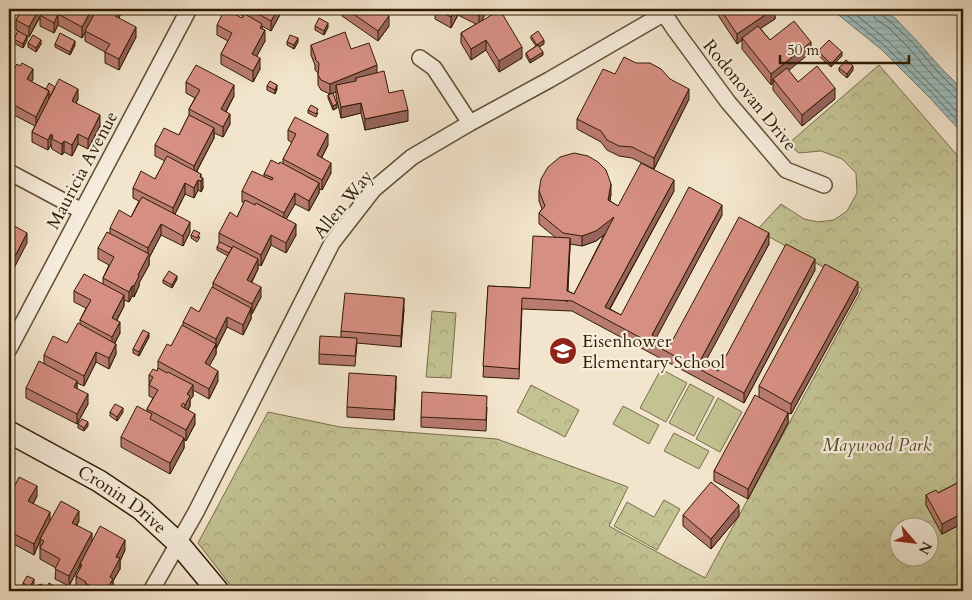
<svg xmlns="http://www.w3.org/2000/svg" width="972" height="600" font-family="Cardo,serif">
	<defs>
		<pattern id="park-crowns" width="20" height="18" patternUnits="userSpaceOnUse" patternTransform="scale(1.25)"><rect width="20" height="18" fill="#c3c293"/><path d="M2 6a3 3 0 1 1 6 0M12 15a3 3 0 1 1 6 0" fill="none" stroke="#a8a67d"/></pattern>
		<pattern id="water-rules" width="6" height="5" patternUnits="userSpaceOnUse" patternTransform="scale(1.25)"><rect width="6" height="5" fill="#9dbdbe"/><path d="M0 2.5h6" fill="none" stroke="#88a2a2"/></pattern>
	</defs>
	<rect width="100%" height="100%" fill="#f3e5cd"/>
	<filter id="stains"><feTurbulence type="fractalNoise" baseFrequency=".004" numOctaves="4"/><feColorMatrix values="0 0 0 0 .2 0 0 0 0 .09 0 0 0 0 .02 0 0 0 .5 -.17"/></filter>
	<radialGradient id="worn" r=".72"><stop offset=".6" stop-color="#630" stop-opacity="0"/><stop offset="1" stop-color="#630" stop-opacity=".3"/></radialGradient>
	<path fill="url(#park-crowns)" stroke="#796e4a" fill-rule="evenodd" d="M879,65L963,162V591H235L198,543L268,412L340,427L497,439L628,487L609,526L705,578L862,289L757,230L781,204L804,219L818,222L834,220L847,211L857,193L856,173L842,159L821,151L799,153L788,144ZM900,528H930V558H900Z
		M432,311L456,313L451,378L426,377Z
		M531,385L579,410L565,437L517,412Z
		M664,500L680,509L657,550L614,526L627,502L654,517Z"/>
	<path fill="#c3c293" stroke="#796e4a" d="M661,369L687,383L666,422L640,408Z
		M690,384L714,397L694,436L669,423Z
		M718,398L742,412L720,452L696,439Z
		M623,406L659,425L649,444L613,424Z
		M674,433L709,451L699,469L664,451Z"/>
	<path fill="url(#water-rules)" stroke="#717c72" d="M831,9H880L895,18L916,40L941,68L963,90V134L929,97L882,50Z"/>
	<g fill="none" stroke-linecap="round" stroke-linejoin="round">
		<path stroke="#666c5f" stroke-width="1" d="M839,9L885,46L933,94L963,127
			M849,9L889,42L963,118
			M872,9L873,14L875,19L888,27L908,47L933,76L955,97L963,100
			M878,9L880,14L892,23L913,43L937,71L958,92L963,93"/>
		<g stroke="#604e33" stroke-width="18">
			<path id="street" d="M661,9L675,30L728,102L786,170L824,185
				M420,58L434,68L470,123
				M9,172L82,211
				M9,349L189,9
				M151,591L196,512L332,243L374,189L412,157L470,123L549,80L663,14"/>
		</g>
		<g stroke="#2f1b00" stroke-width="24">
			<g id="secondary">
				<path id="s1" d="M9,432L99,481L141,509L178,543L218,591"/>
			</g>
		</g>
		<use href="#street" stroke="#f7eede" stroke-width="15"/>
		<use href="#secondary" stroke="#f7eede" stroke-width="21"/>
	</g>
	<path fill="#b87b71" stroke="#2f1b00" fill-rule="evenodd" d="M9,9H16L14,13L9,10Z
		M122,9V11L119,18L136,37L119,70L105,63V52L85,41V32L82,38L58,25L54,33L40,26V17L29,37L27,36V40L23,48L14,43V39L18,31L16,30V20L19,14V10Z
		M233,9H283L271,31L262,26L265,41L256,57L260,69L253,82L221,64V54L228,41L217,35V25L242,18L243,16L233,10Z
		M342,9H382L381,10L389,26L378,41L342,16Z
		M408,9H433V14H408Z
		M435,9H488L482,20L522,58L499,72L486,50L471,60L461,43V33L476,24L458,15L451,28L435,19Z
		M714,9H775V19L760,28L770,40L811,52L788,70L798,82L835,99L802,126L773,90V83L771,85L742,49V40L737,44Z
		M315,26L328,27L324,35L315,30Z
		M531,36L544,44L539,47L543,55L530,63L526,56V53L536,46L531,39Z
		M287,42H298L294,49L287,45Z
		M28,43L41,44L36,52L28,47Z
		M55,44L75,45L70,55L55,47Z
		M311,45L351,49L377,73L389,93L408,121L365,130L361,113L341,118L336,96V92L333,93L337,108L333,110L328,98V95L330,94L321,90L318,85V73L315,70V65L311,55Z
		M818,51L842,56L831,67L818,55Z
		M839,68L853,70L847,78L839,71Z
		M615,74L670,79L689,99L654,169L632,158L619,156L607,150L601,142L577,129V119Z
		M9,75L33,79L31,82L46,89L78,99L76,103L100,126L88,149L78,144L72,156L64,152L62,155L52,149L51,145L48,150L32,142V132L35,126L14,115L9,126Z
		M186,82L234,96L226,112L230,124L223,137L214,133V138L197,171L201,177L203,188L201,192L198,190L194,198L185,194L175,214L190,232L183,246L161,235L149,258V265L139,283V286L134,297L132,296L129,302L124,300V306L117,320L120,333L115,343L116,354L109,369L96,362L84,386L77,383V389L88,404L77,424L26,398V388L44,364V355L67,343L80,325V320L86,308L74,302V291L103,284V278L109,265L98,259V248L110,234V228L131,217L139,201L133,198V188L155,179L165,161L155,156V145L179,135L189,115V109L195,98L186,93Z
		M267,86L277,89L275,94L267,90Z
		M308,110L318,113L316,117L308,113Z
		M288,130L328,145L322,157L331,173L322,190L319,189V193L309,211L295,204L286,219L296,235L286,253L271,245L261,266L258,264V269L252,282L261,297L252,314H251V319L243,335L227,327L216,349V354L209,366L218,381L209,399L193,390V396L190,400V406L188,410L195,424L186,441L184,439V448L170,474L121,447V437L147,411V409L153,398L149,396V375L157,371L158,369V361L171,346L183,326V322L199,312L213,288V283L228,256L217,250V247L219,244V233L237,217L244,203L242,202V191L264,177V174L279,164H283V159L292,143L288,140Z
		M539,191L611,194L610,201L618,206L674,191L610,309L621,315L722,215L656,337L670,345L769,244L704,363L718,371L815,270L744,403L572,311L522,309L519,379L483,377L488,286L530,288L555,237L539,224V213L542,209L539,201ZM604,235L574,294L568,291L570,244L582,246L596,241Z
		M191,235L200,237L197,242L191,238Z
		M177,279L172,288L163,283V280Z
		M858,292L791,414L788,413V423L748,499L714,481V471L759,397V386Z
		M404,309L401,347L357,343L355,366L319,364V354L341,337V331Z
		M149,337L139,356L133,353V349Z
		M396,386L394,420L347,417V407Z
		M487,407L486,431L421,427V417Z
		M110,412H123L117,421L110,416Z
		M78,424L88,426L84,431L78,428Z
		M963,480V523L942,534L926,505V495L938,493Z
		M37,496L33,504L50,521H79L77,525L92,542L125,550L120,561V569L113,581V589L112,591H84L76,587V576L80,569V565L69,586L55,579L56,568L40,559V541L34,555L10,542V533L9,532V498Z
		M683,515L739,516L711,549L683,526Z
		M23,583H34L30,591L23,587Z"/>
	<path fill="#96645c" stroke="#2f1b00" d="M39,9H44L29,37V27Z
		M92,9H98L82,38V27Z
		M118,9H122V11L115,26V16Z
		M278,9H283L271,31V21Z
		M456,9H458V15L451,28V17Z
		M483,9H488L479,26V15Z
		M774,9H775V19L743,40L742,38V40L737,44V34Z
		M58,14V25L54,33V23Z
		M389,16V26L378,41V31Z
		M328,23V27L324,35V31Z
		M136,27V37L119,70V59Z
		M265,30V41L252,65V54Z
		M27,36V40L23,48V44Z
		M298,38V42L294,49V45Z
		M41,40V44L36,52V48Z
		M486,40V50L471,60V49Z
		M544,40V44L537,48V45Z
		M75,41V45L70,55V52Z
		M811,42V52L775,82L773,79V83L771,85V74Z
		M522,47V58L499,72V61Z
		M543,52V55L530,63V60Z
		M842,52V56L831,67V64Z
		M260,58V69L253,82V71Z
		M377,65V75L356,78V84L336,85V92L330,94V84Z
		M853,66V70L847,78V74Z
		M33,69V79L27,90V79Z
		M234,85V96L221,120V109Z
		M277,85V89L275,94V90Z
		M835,88V99L802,126V115Z
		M78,89V99L72,111V101Z
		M689,89V99L654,169V158Z
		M49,91V102L36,127V117Z
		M361,103V113L341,118V107Z
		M337,104V108L333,110V106Z
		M14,105V115L9,126V116Z
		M408,110V121L365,130V119Z
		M230,114V124L223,137V127Z
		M100,115V126L88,149V139Z
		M214,128V138L194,176V166Z
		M51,134V145L48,150V140Z
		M78,134V144L72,156V145Z
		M328,134V145L317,166V155Z
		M64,141V152L62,155V144Z
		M331,163V173L322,190V180Z
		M201,174V181L203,178V188L201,192V181L200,177Z
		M198,180V190L194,198V188Z
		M674,180V191L605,317V307Z
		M185,183V194L173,218V208Z
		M319,183V193L309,211V201Z
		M611,184V194L608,211V200Z
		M295,193V204L284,223V213Z
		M722,205V215L653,344L652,335Z
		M14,206V216L9,226V216Z
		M614,217V227L596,241L582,246V236Z
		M190,222V232L183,246V236Z
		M161,224V235L149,258V265L139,283V286L134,297V286L138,275L148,255V248Z
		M296,224V235L286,253V243Z
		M27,233V243L9,278V268Z
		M769,233V244L701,370L700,361Z
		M271,235V245L261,266V255Z
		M570,238V248L567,302V291Z
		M258,259V269L247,290V280Z
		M815,259V270L744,403V393Z
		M177,276V279L172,288V285Z
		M858,282V292L791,414V404Z
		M132,286V296L129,302V292Z
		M261,287V297L252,314V304Z
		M124,295V306L112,329V318Z
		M404,298V309L401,347V336Z
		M251,308V319L243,335V325Z
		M227,317V327L216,349V339Z
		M120,322V333L112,347V337Z
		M149,333V337L139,356V352Z
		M116,344V354L109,369V358Z
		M216,344V354L205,374V363Z
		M96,352V362L84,386V376Z
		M218,371V381L209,399V389Z
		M396,376V386L394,420V410Z
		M77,381V391L74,387Z
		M193,385V396L190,400V406L185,415V405L187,394Z
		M88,394V404L77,424V414Z
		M123,408V412L117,421V417Z
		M788,413V423L748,499V489Z
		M195,414V424L186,441V430Z
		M88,422V426L84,431V428Z
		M184,438V448L170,474V463Z
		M13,472V482L9,490V480Z
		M37,486V496L28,512V501Z
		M739,505V516L711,549V539Z
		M79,511V521L72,533V523Z
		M50,512V523L40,539V541L34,555V544Z
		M963,513V523L942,534V524Z
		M92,533V544L80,564V565L69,586V576Z
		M125,540V550L120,561V569L113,581V589L112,591H106L110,577L116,557Z
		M34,579V583L30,591V587Z
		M43,588V591H37Z"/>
	<path fill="#d68f83" stroke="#2f1b00" d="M22,9H39L29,27L16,20Z
		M44,9H92L82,27L58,14L54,23L40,15Z
		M97,9H118L115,16L136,27L119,59L105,52L110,44L85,31Z
		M225,9L242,18L245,14L262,24L260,28L265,30L252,54L260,58L253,71L221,54L232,33L217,25Z
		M249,9H278L271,21Z
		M346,9H379L389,16L378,31Z
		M435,9H456L451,17Z
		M467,9H483L479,15Z
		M720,9H774L737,34Z
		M500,10L522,47L499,61L486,40L471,49L461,33Z
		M319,18L328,23L324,31L315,26Z
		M794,21L811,42L771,74L742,38L758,26L770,40Z
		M18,31L27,36L23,44L14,39Z
		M538,31L544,40L537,45L531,36Z
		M345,32L351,49L369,43L377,65L330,84L321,80L318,75L319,63L315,59H316L311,45Z
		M60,33L75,41L70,52L55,44Z
		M33,35L41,40L36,48L28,43Z
		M290,35L298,38L294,45L287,42Z
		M829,40L842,52L831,64L818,51Z
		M538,45L543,52L530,60L526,53Z
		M624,57L636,63H650L661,69L670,79L689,89L654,158L632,147L619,146L607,140L601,131L577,119L603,69L615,74Z
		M846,60L853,66L847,74L839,68Z
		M22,63L33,69L27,79L49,91L36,117L14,105L9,116V75L11,71L12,72L17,64L20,66Z
		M196,65L234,85L221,109L230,114L223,127L189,109L200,90L186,82Z
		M817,66L835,88L802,115L773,79L787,68L798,82Z
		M384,71L389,93L403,90L408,110L365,119L361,103L341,107L336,85L356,81V78Z
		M59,79L78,89L72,101L100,115L88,139L78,134L72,145L64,141L62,144L52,139L53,136L51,134L48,140L32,132Z
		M270,81L277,85L275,90L267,86Z
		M49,83L55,87L51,95L49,94V91L46,89Z
		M333,93L337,104L333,106L328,95Z
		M311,105L318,109L316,114L308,110Z
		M189,115L214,128L194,166L155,145L164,128L179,135Z
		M295,117L328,134L317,155L331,163L322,180L283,159L296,134L288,130Z
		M574,153L588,156L598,162L606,170L611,184L608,200L618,206L641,163L674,180L605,307L621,315L689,187L722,205L652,335L670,345L739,217L769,233L700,361L718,371L786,244L815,259L744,393L572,301L522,298L519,369L483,366L488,286L530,288L533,236L570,238L567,291L574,294L614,217L596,231L582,236L563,233L539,213L545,206L539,191L541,179L548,167L560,157Z
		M167,156L201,174L200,177L203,178L201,181L198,180L194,188L185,183L173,208L133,188L141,171L155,179Z
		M271,160L279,164L280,162L319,183L309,201L295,193L284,213L242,191L252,171L272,180L273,178L264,174Z
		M142,197L190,222L183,236L161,224L148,248L110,228L119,210L131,217Z
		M245,200L255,205L256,203L296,224L286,243L271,235L261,255L219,233L230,212L237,217Z
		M9,203L14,206L9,216Z
		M9,223L27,233L9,268Z
		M194,230L200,233L197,238L191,235Z
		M107,232L149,254L138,275L139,276L134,286H132L129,292L103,278L114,257L98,248Z
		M220,242L232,248L229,253L217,247Z
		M233,246L258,259L247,280L261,287L252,304L213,283Z
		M825,264L858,282L791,404L759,386Z
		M169,271L177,276L172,285L163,280Z
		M84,274L124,295L112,318L120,322L112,337L80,320L91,300L74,291Z
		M212,287L251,308L243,325L227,317L216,339L183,322L191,307L199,312Z
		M345,293L404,298L401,336L341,331Z
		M78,323L116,344L109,358L96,352L84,376L44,355L53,336L67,343Z
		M182,325L216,344L205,363L218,371L209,389L158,361L167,344L171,346Z
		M143,330L149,333L139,352L133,349Z
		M320,336L357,338L355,356L319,354Z
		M39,361L77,381L74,387L88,394L77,414L26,388Z
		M158,368L167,373L168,372L193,385L187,394L190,396L185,405L183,403L181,406L195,414L186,430L147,409L158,390L149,385L153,377L149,375L153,369L157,371Z
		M349,373L396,376L394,410L347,407Z
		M422,392L487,396L486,420L421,417Z
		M755,395L788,413L748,489L714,471Z
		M115,404L123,408L117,417L110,412Z
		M137,406L152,414L150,419L184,438L170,463L121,437Z
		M82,419L88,422L84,428L78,424Z
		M9,470L13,472L9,480Z
		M19,477L37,486L28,501L50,512L34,544L10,532L14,524L9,522V498Z
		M963,480V513L942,524L926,495L936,490L938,493Z
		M711,482L739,505L711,539L683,515Z
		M61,501L79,511L72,523L92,533L69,576L55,569L60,559L40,548L44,541L40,539Z
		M100,526L125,540L116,557L120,558L110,577L113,579L106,591H100L85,583L86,582L76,576L82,565L80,564Z
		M27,576L34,579L30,587L23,583Z
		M49,583L59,589L60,587L67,591H44Z
		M42,584L43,588L37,591L35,586Z"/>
	<defs>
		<g id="school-disc" transform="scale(1.4375)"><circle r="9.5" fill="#8f2418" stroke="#f7eede"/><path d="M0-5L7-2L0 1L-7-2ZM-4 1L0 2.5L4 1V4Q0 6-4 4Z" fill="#fff"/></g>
	</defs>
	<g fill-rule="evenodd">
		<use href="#school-disc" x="563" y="351"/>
	</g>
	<g text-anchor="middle" stroke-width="4.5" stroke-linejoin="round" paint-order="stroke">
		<g font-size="18" fill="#2f1b00" stroke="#f7eede">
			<text transform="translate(750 95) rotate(51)" y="6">Rodonovan Drive</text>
			<text transform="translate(82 170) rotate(-62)" y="6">Mauricia Avenue</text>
			<text transform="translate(343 204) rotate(-51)" y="6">Allen Way</text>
			<text dy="6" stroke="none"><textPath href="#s1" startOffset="132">Cronin Drive</textPath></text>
		</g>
		<g font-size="18" fill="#2f1b00" stroke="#f7eede" text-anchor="start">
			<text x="582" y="347">Eisenhower<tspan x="582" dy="21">Elementary School</tspan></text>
		</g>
		<g font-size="18" font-style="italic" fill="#5b4d2c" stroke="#f7eede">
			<text x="877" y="451">Maywood Park</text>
		</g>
	</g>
	<rect width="972" height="600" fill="none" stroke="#f3e5cd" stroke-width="30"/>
	<rect x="10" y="10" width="952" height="580" fill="none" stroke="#2f1b00" stroke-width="2.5"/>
	<rect x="15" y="15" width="942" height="570" fill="none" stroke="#2f1b00"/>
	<g transform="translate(914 542) rotate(118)"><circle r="24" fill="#f7eede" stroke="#a79a85"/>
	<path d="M0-4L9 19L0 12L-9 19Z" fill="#8f2418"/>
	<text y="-8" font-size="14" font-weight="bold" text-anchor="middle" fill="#2f1b00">N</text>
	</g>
	<path d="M780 55v8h129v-8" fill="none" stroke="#2f1b00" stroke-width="2.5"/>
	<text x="787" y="55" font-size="15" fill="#2f1b00" stroke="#f7eede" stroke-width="4" paint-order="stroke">50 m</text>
	<rect width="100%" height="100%" filter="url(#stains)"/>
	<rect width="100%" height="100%" fill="url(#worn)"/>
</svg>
